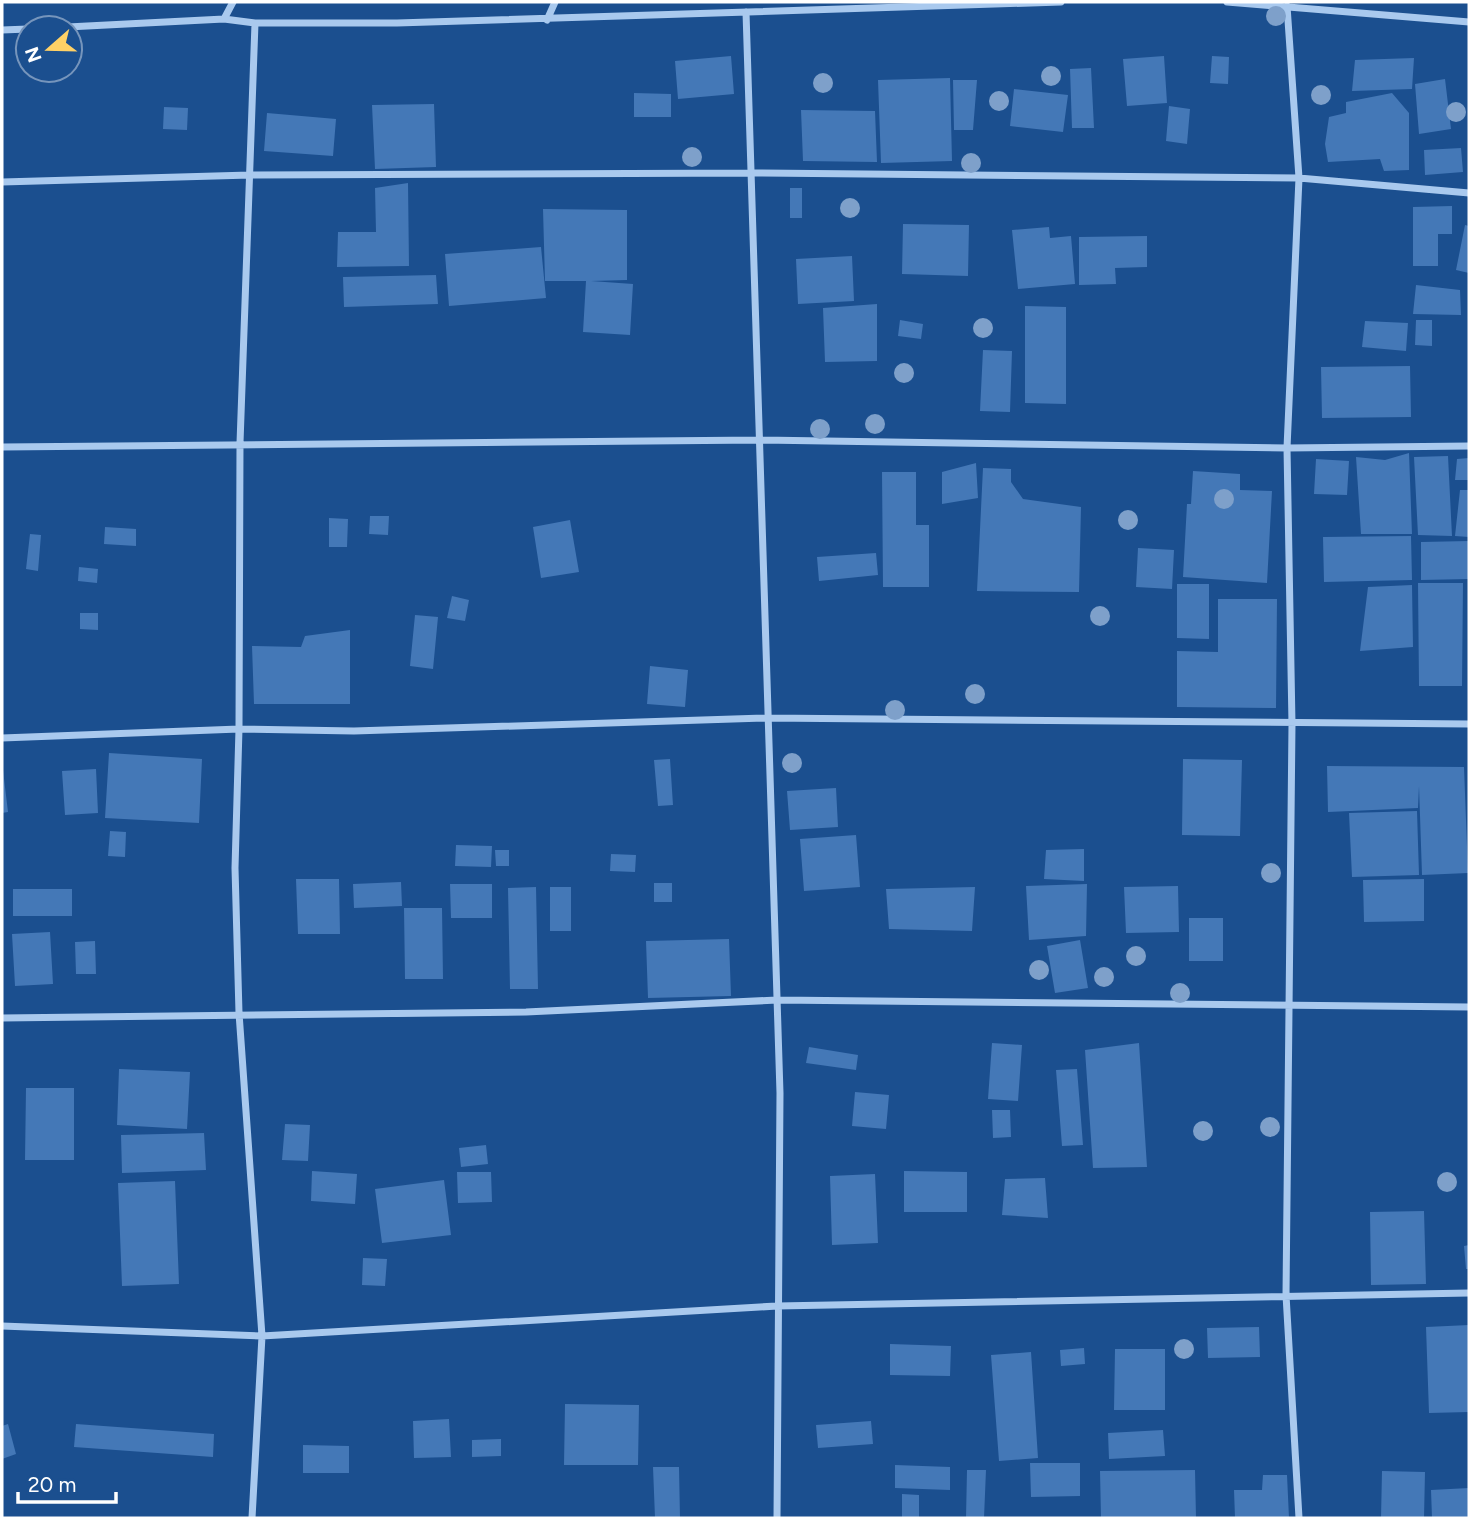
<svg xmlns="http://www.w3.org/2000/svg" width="1471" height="1520" font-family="Figtree,sans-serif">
	<rect width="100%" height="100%" fill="#1b4f8f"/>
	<path fill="#4478b7" d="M731,56L734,94L678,99L675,61Z
		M1164,56L1167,103L1127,106L1123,59Z
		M1212,56L1229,57L1228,84L1210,83Z
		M1414,58L1412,89L1352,91L1355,60Z
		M1091,68L1094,128H1072L1070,69Z
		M950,78L952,161L881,163L878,80Z
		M1445,79L1451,129L1419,134L1415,84Z
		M953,80H977L973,130H954Z
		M1014,89L1068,95L1063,132L1010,126Z
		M634,93L671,94V117H634Z
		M1392,93L1409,113V170L1384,171L1380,159L1328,162L1325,144L1329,117L1346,113V102Z
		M434,104L436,167L375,169L372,105Z
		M1169,106L1190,109L1187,144L1166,141Z
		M164,107L188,108L187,130L163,129Z
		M801,110L875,111L877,162L803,161Z
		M267,113L336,119L333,156L264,151Z
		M1461,148L1463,172L1425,175L1424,150Z
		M408,183L409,266L337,267L338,232H376L375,188Z
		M790,188H802V218H790Z
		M1452,206V234H1438V266H1413V207Z
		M543,209L627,210V280L591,281L633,284L630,335L583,332L586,281H545Z
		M903,224L969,225L968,276L902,274Z
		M1465,225L1469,226V273L1456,270Z
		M1049,227L1050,238L1071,236L1075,284L1018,289L1012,230Z
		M1147,236V267L1115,268L1116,284L1079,285V237Z
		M541,247L546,298L449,306L445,254Z
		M852,256L854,301L798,304L796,259Z
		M436,275L438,304L344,307L343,277Z
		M1416,285L1460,290L1461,315L1413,314Z
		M877,304V361L825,362L823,308Z
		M1025,306L1066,307V404L1025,403Z
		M900,320L923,324L921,339L898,336Z
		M1416,320H1432V346L1415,345Z
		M1365,321L1408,323L1406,351L1362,347Z
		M983,350L1012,351L1010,412L980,411Z
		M1410,366L1411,417L1322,418L1321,367Z
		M1409,453L1412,534H1361L1356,457L1385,460Z
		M1448,456L1452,536L1418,535L1414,457Z
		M1469,458V480H1455L1457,459Z
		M1316,459L1349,461L1347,495L1314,494Z
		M976,463L978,498L942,504V472Z
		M983,468L1011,469V482L1023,499L1081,507L1079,592L977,591Z
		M1193,471L1240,474V490L1272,491L1267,583L1183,577L1187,504H1191Z
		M882,472H916V525H929V587H883Z
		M1460,490H1469V537L1455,536Z
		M370,516H389L388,535L369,534Z
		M329,518L348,519L347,547H329Z
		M570,520L579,572L541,578L533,527Z
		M105,527L136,529V546L104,544Z
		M30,534L41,535L38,571L26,569Z
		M1411,536L1412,580L1324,582L1323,537Z
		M1469,541V579L1421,580V542Z
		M1138,548L1174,550L1172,589L1136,587Z
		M876,553L878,575L819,581L817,557Z
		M79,567L98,569L97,583L78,581Z
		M1418,583H1463L1462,686H1419Z
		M1177,584H1209V639L1177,638Z
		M1412,585L1413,647L1360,651L1368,587Z
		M452,596L469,600L465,621L447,618Z
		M1218,599H1277L1276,708L1177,707V651L1218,652Z
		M80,613H98V630L80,629Z
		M415,615L438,617L433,669L410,666Z
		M350,630V704H254L252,646L301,647L305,636Z
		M650,666L688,670L685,707L647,704Z
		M109,753L202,759L199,823L105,818Z
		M670,759L673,805L658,806L654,760Z
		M1183,759L1242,760L1240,836L1182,835Z
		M2,762L8,812L2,813Z
		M1327,766L1464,767L1468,873L1422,875L1419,786L1418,808L1328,812Z
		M96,769L98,813L65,815L62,771Z
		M836,788L838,827L790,830L787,791Z
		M1417,811L1419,875L1352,877L1349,813Z
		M110,831L126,832L125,857L108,856Z
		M856,835L860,887L804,891L800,839Z
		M456,845L492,846L491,867L455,866Z
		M1084,849V881L1044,879L1046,850Z
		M495,850H509V866H496Z
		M611,854L636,855L635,872L610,871Z
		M296,879H339L340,934H298Z
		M1424,879V921L1364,922L1363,880Z
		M401,882L402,906L354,908L353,884Z
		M654,883H672V902H654Z
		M450,884H492V918H451Z
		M1087,884L1086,936L1029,940L1026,886Z
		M1178,886L1179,932L1126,933L1124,887Z
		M536,887L538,989H510L508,888Z
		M550,887H571V931H550Z
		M975,887L972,931L889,929L886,889Z
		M13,889H72V916H13Z
		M404,908H442L443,979H405Z
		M1189,918H1223V961H1189Z
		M50,932L53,984L15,986L12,934Z
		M729,939L731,996L648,998L646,941Z
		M1080,940L1088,988L1055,993L1047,946Z
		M95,941L96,974H76L75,942Z
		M992,1043L1022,1045L1018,1101L988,1099Z
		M1139,1043L1147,1167L1093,1168L1085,1050Z
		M809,1047L858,1055L856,1070L806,1063Z
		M119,1069L190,1072L187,1129L117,1125Z
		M1077,1069L1083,1145L1062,1146L1056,1070Z
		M26,1088H74V1160H25Z
		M855,1092L889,1095L886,1129L852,1126Z
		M992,1110H1010L1011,1137L993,1138Z
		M285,1124L310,1125L308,1161L282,1160Z
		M204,1133L206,1170L122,1173L121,1135Z
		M486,1145L488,1164L461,1167L459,1148Z
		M312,1171L357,1174L355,1204L311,1201Z
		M904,1171L967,1172V1212H904Z
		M457,1172H491L492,1202L458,1203Z
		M875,1174L878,1243L832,1245L830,1176Z
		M1045,1178L1048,1218L1002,1215L1005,1179Z
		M444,1180L451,1235L382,1243L375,1189Z
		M175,1181L179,1284L122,1286L118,1183Z
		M1424,1211L1426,1284L1371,1285L1370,1212Z
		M1469,1245V1269H1466L1464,1246Z
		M363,1258L387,1259L385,1286L362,1285Z
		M1469,1325V1412L1429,1413L1426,1327Z
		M1259,1327L1260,1357L1208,1358L1207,1328Z
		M890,1344L951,1346L950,1376L890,1375Z
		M1084,1348L1085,1364L1061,1366L1060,1350Z
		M1115,1349H1165V1410H1114Z
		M1031,1352L1038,1458L999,1461L991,1355Z
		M565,1404L639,1405L638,1465H564Z
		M449,1419L451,1457L414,1458L413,1421Z
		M871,1421L873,1444L818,1448L816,1425Z
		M8,1424L16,1454L2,1459V1426Z
		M76,1424L214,1434L213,1457L74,1447Z
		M1163,1430L1165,1456L1109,1459L1108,1433Z
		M501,1439V1456L472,1457V1440Z
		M303,1445L349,1446V1473H303Z
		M1030,1463H1080V1496L1031,1497Z
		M895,1465L950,1467V1490L895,1488Z
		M653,1467H679L680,1518H655Z
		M967,1470H986L984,1518H966Z
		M1195,1470L1196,1518H1101L1100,1471Z
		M1382,1471L1425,1472L1424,1518H1381Z
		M1263,1475H1287L1289,1518H1235L1234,1490H1262Z
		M1469,1488V1518H1432L1431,1490Z
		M902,1494L919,1495V1518H902Z"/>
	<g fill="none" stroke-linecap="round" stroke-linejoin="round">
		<path stroke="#a9c9ee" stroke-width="7" d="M1227,2L1469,22
			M1287,6L1299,178L1287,448L1292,724L1286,1295L1299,1518
			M746,12L780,1093L777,1518
			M224,19L233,2
			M547,20L555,2
			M48,28L224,19L255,23H397L1061,2
			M2,30L28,29
			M2,182L250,175L752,173L1299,178L1469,193
			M2,447L760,440L1287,448L1469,446
			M2,738L239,729L354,731L767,718L1469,724
			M2,1018L526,1012L777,1000L1469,1007
			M2,1326L262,1336L777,1306L1469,1293
			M252,1518L262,1336L239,1013L235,868L239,729L240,443L255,23"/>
	</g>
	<g fill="#7ea0ca">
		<circle cx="1276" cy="16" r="10"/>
		<circle cx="1051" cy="76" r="10"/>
		<circle cx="823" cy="83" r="10"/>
		<circle cx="1321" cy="95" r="10"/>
		<circle cx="999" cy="101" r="10"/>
		<circle cx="1456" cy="112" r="10"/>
		<circle cx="692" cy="157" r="10"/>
		<circle cx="971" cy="163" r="10"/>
		<circle cx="850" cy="208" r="10"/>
		<circle cx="983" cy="328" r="10"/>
		<circle cx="904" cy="373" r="10"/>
		<circle cx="875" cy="424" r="10"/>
		<circle cx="820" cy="429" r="10"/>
		<circle cx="1224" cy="499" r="10"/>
		<circle cx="1128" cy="520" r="10"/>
		<circle cx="1100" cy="616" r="10"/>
		<circle cx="975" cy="694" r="10"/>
		<circle cx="895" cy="710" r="10"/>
		<circle cx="792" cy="763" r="10"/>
		<circle cx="1271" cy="873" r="10"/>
		<circle cx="1136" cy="956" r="10"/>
		<circle cx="1039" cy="970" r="10"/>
		<circle cx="1104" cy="977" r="10"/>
		<circle cx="1180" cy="993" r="10"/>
		<circle cx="1270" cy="1127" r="10"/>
		<circle cx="1203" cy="1131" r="10"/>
		<circle cx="1447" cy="1182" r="10"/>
		<circle cx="1184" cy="1349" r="10"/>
	</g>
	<rect width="1471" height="1520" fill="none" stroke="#ffffff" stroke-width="7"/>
	<g transform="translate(49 49) rotate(250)"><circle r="33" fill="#1b4f8f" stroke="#7695bc" stroke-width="2"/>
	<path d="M0-5L12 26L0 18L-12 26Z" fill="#ffd166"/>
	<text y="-10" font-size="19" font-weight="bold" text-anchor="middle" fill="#ffffff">N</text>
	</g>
	<path d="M18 1492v10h98v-10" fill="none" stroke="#ffffff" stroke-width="3.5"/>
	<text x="28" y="1492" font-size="21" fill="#ffffff" stroke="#1b4f8f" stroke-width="5" paint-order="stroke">20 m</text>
</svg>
